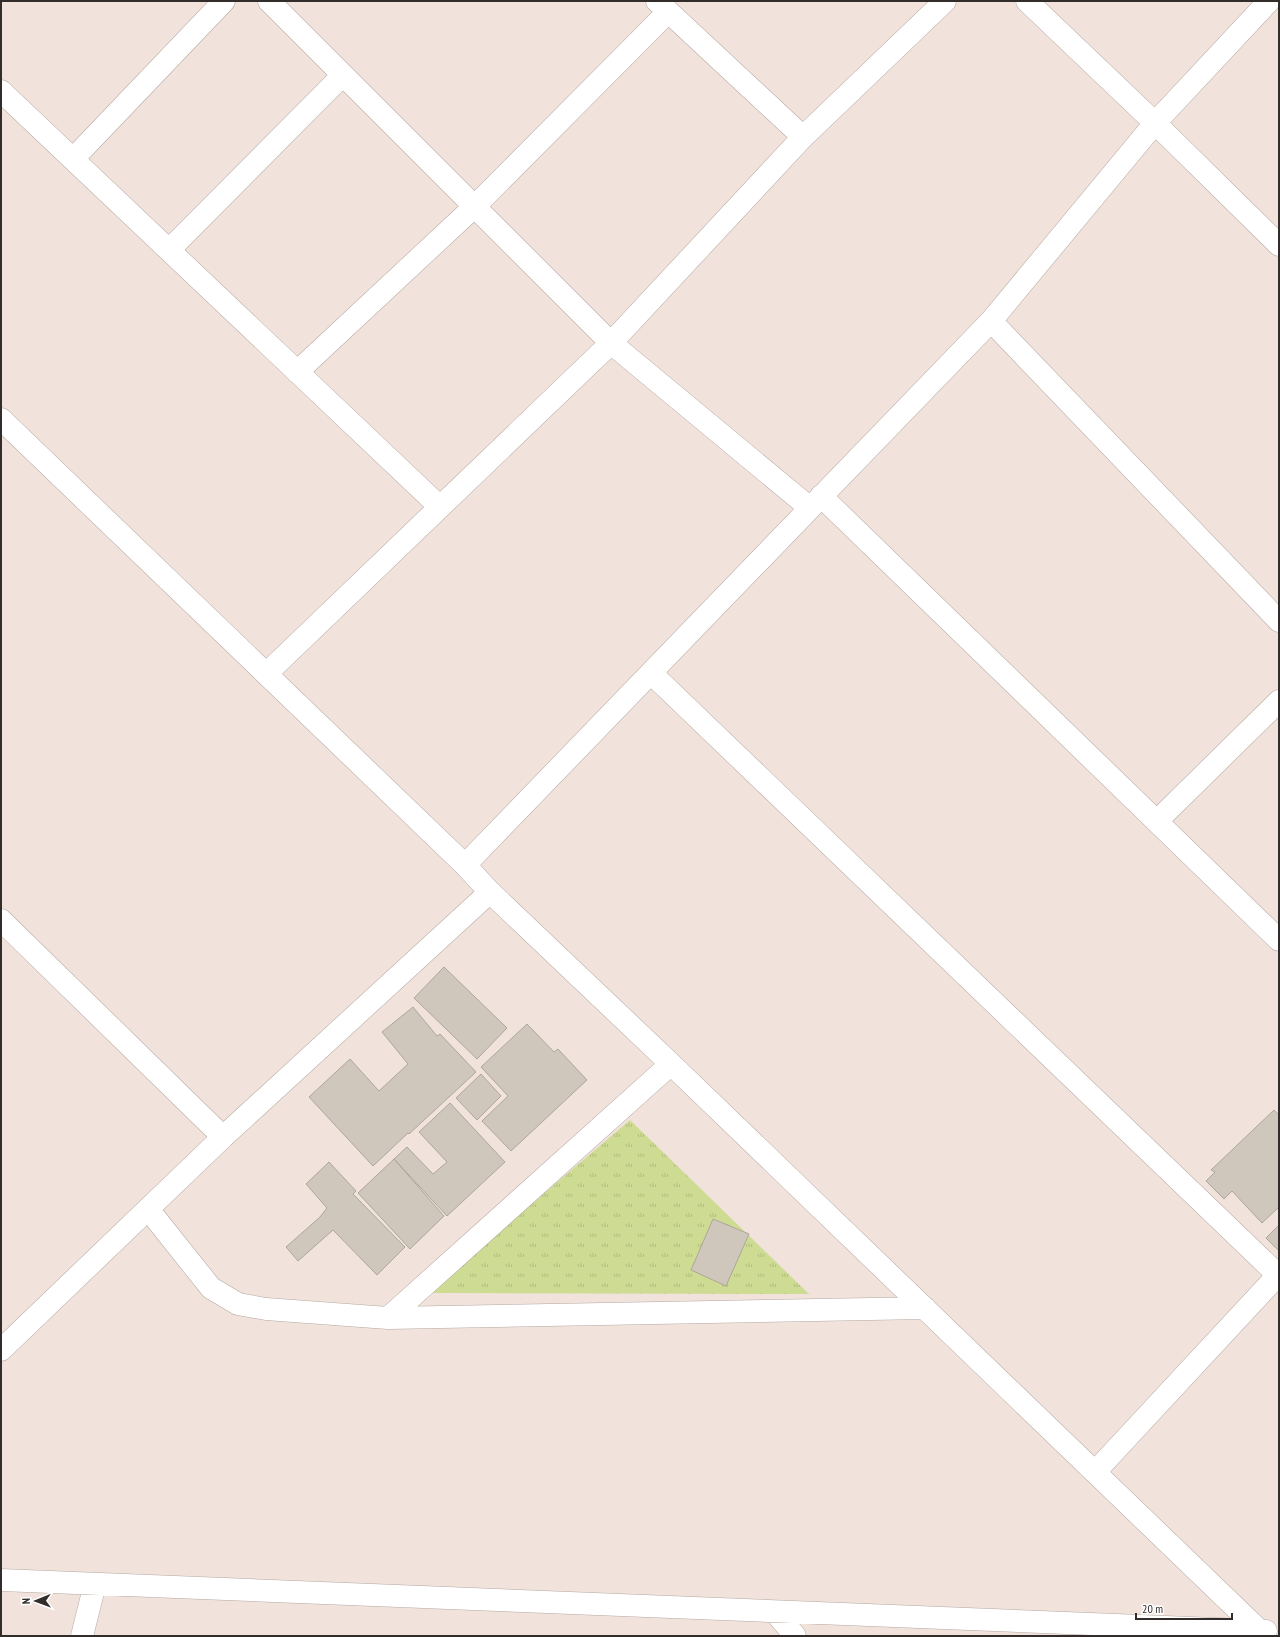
<svg xmlns="http://www.w3.org/2000/svg" width="1280" height="1637" font-family="'PT Sans Narrow',sans-serif">
	<defs>
		<pattern id="grass-tufts" width="24" height="20" patternUnits="userSpaceOnUse"><rect width="24" height="20" fill="#cedc93"/><path d="M3 7l-1-3M5 7V3M7 7l1-3M15 17l-1-3M17 17v-4M19 17l1-3" fill="none" stroke="#b1bd7f"/></pattern>
	</defs>
	<rect width="100%" height="100%" fill="#f1e3dc"/>
	<path fill="url(#grass-tufts)" d="M630,1120L809,1294L431,1293L452,1272Z"/>
	<path fill="#cfc7bc" stroke="#ada69b" d="M444,967L507,1028L477,1059L414,998Z
		M413,1007L437,1036L440,1034L476,1072L409,1134L408,1133L373,1166L309,1097L350,1059L379,1091L408,1064L382,1032Z
		M527,1024L554,1052L558,1049L587,1080L511,1151L482,1121L508,1096L481,1067Z
		M481,1074L501,1096L477,1120L456,1098Z
		M450,1103L505,1162L447,1216L394,1159L407,1147L433,1174L447,1162L419,1132Z
		M1274,1110L1279,1115V1207L1262,1223L1232,1191L1224,1199L1206,1181L1215,1172L1211,1170Z
		M394,1159L444,1216L410,1249L358,1193Z
		M329,1162L356,1191L353,1194L405,1247L377,1275L333,1230L298,1261L286,1247L320,1217L327,1208L306,1184Z
		M713,1219L749,1234L726,1286L691,1270Z
		M1279,1225V1251L1266,1238Z"/>
	<g fill="none" stroke-linecap="round" stroke-linejoin="round">
		<g stroke="#b5a8a2" stroke-width="23">
			<path id="minor" d="M269,1L611,343L810,508
				M657,1L803,137
				M1027,1L1155,123L1279,245
				M1,91L440,507
				M73,159L224,1
				M169,250L343,75
				M991,321L1279,621
				M297,372L475,206L668,12
				M1,419L465,865L490,892L671,1064L1265,1636
				M821,496L1279,940
				M651,673L1279,1276
				M266,674L611,343L803,137L945,1
				M1157,821L1279,701
				M465,865L991,321L1155,123L1269,1
				M1,920L223,1137
				M148,1209L211,1288L238,1304L266,1309L388,1318L925,1308
				M388,1318L671,1064
				M1,1350L223,1137L490,892
				M1095,1472L1278,1275
				M1,1580L1266,1631
				M775,1612L795,1636
				M82,1636L95,1584"/>
		</g>
		<use href="#minor" stroke="#fff" stroke-width="22"/>
	</g>
	<rect width="1280" height="1637" fill="none" stroke="#322d2b" stroke-width="4"/>
	<g transform="translate(36 1601) rotate(269)" stroke="#ffffff" stroke-width="3" paint-order="stroke">
	<path d="M0-3L7 15L0 10L-7 15Z" fill="#322d2b"/>
	<text y="-6" font-size="11" font-weight="bold" text-anchor="middle" fill="#322d2b">N</text>
	</g>
	<path d="M1136 1613v6h96v-6" fill="none" stroke="#322d2b" stroke-width="2"/>
	<text x="1142" y="1613" font-size="12" fill="#322d2b" stroke="#ffffff" stroke-width="3" paint-order="stroke">20 m</text>
</svg>
